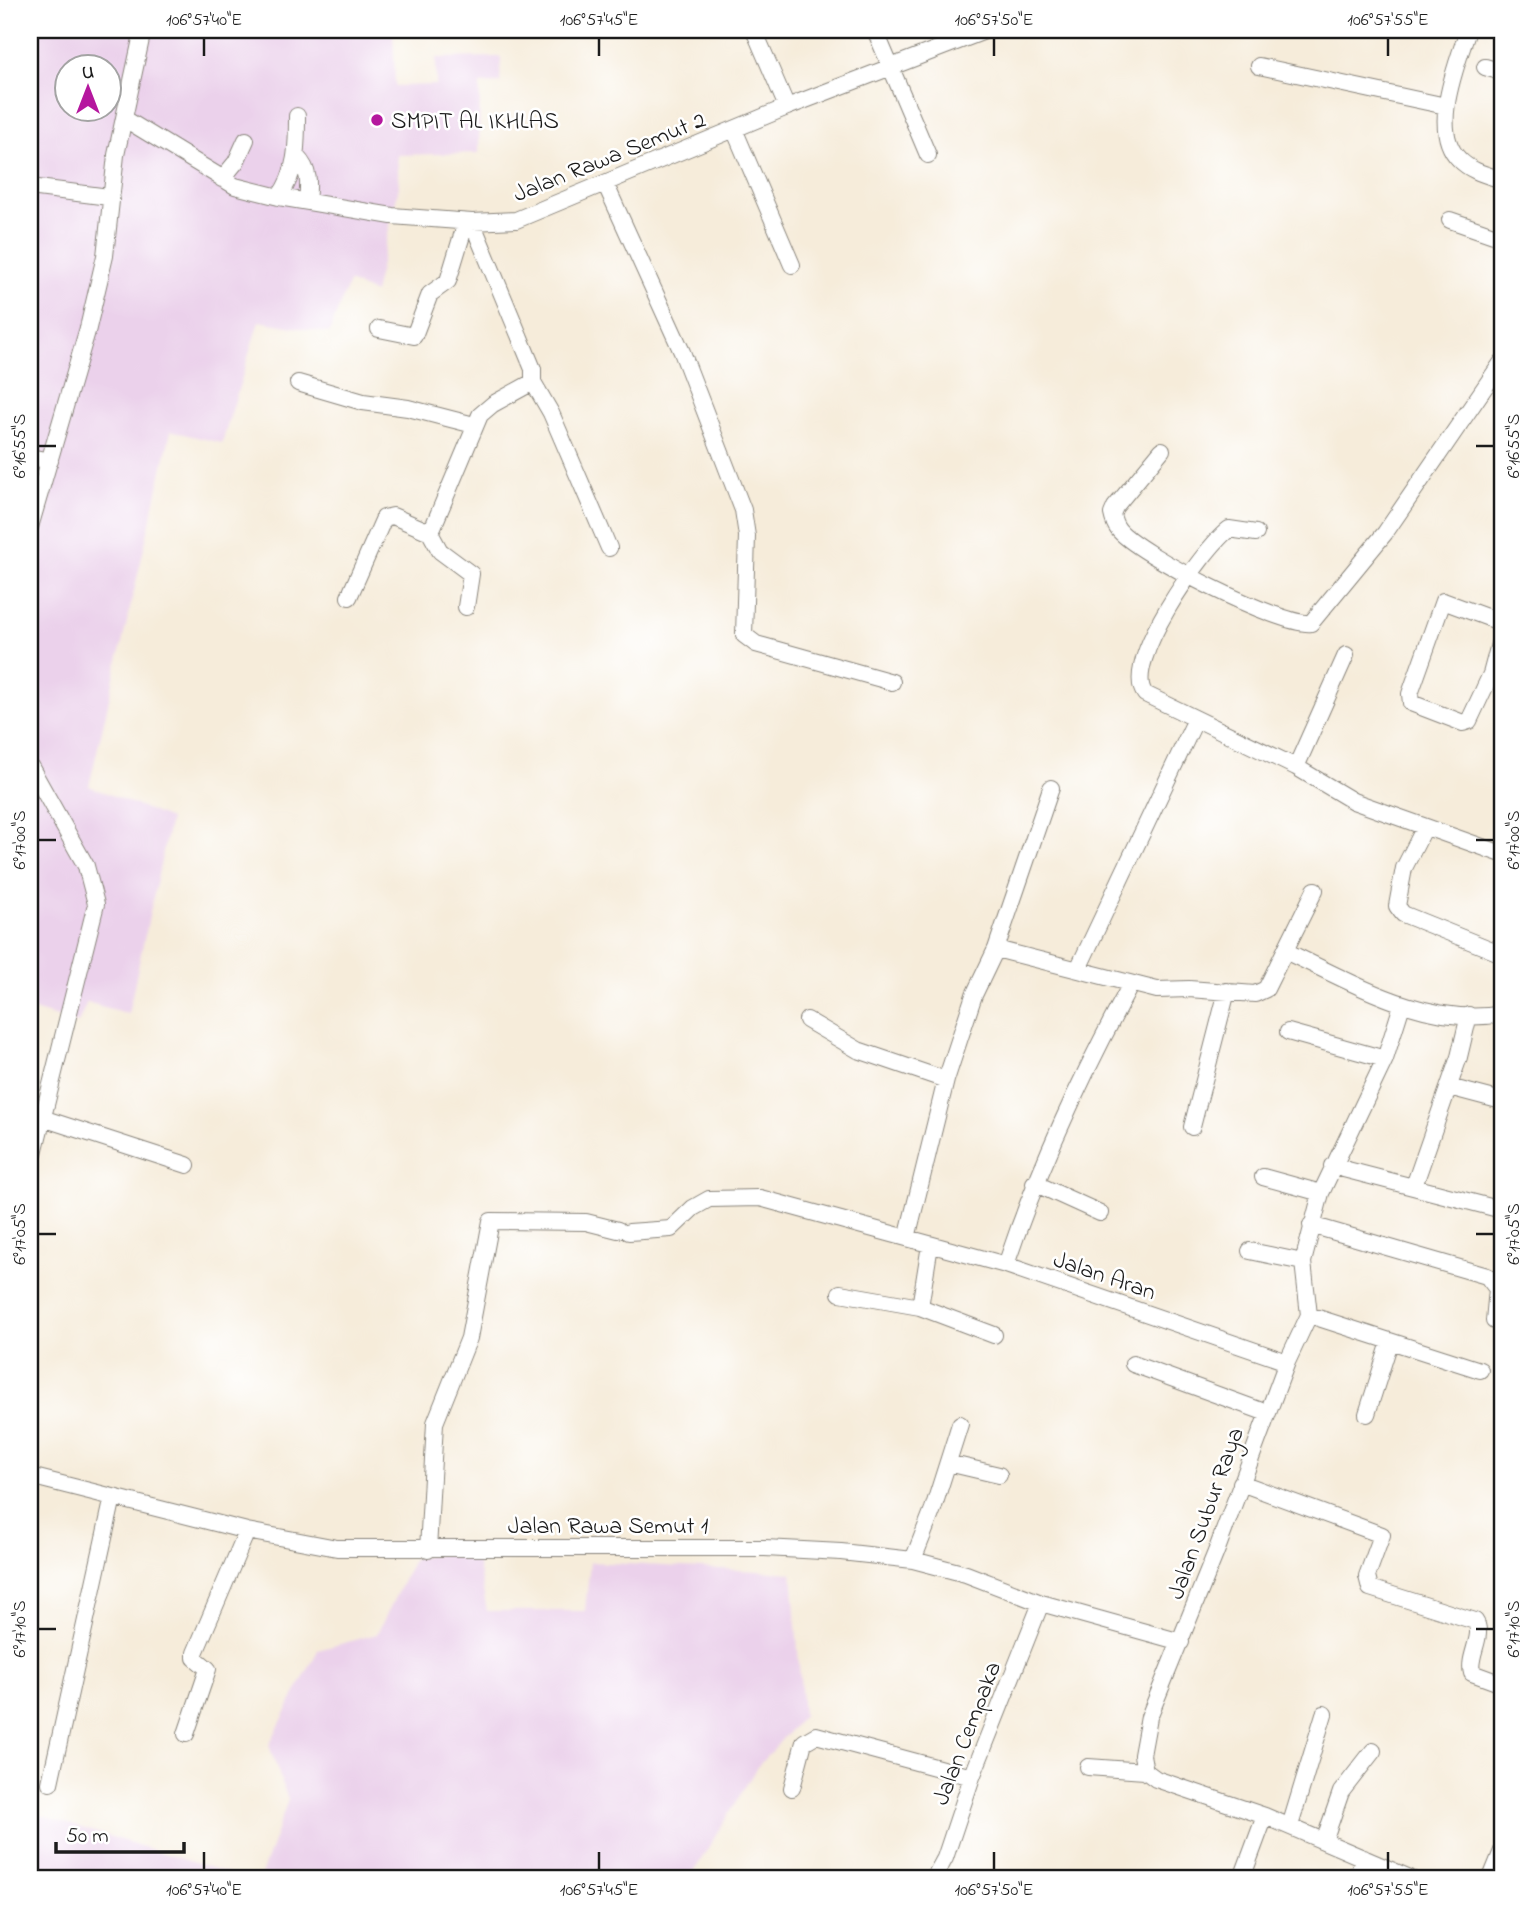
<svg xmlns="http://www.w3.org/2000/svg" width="1532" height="1908" font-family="'Indie Flower',sans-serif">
	<rect width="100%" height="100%" fill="#fff"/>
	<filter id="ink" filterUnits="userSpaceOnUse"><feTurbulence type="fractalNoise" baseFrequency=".0143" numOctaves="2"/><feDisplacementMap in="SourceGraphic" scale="14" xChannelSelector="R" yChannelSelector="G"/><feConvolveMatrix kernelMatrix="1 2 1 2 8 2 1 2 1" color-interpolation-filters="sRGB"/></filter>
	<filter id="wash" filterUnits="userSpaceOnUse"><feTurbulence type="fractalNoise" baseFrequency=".00686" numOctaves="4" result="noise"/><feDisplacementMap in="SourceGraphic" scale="28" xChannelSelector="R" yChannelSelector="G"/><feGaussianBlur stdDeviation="1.57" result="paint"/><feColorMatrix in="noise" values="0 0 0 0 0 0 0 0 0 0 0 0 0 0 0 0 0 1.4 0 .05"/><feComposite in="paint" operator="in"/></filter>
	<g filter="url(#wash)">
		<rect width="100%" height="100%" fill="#f6ecda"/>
		<path fill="#ebd1eb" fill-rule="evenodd" d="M30,30H393L395,86L436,85V58L501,57L500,83L480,84L479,153L397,155L399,187L374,293L349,282L329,333L259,321L222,443L171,431L89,786L170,819L128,1014L87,1002L78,1023L30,1009ZM66,66H108V108H66Z
			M475,1551L487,1611H585L590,1562L792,1573L803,1716L757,1767L690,1878H260L288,1800L269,1745L318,1650L377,1634L414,1558Z
			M30,1812L244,1878H30Z"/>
	</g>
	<g filter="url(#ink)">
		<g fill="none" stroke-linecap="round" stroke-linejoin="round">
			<g stroke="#89847b" stroke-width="18">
				<path id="minor" d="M754,30L787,107
					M875,30L928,155
					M1468,30C1457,64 1429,130 1459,159C1470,171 1487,175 1502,180
					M1259,66L1446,106
					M1485,67L1502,72
					M125,119L235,186L279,197L392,216L472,222L516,220L787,107L987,30
					M734,129L792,265
					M297,157C310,170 309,184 307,201
					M222,179L236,162L246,140
					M605,183L682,352L743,510L747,536L744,635L756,644L892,682
					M30,187L109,197
					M279,197C297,172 297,146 297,116
					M1450,220L1502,238
					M472,222L533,369V382L551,413L609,548
					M379,329L414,336L430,294L448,281L466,222
					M298,383L363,402L408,408L474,425
					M1162,450L1115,507L1112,514C1113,519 1115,525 1118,529C1137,554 1282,627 1311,623L1385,533L1502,362
					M30,457L50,461
					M30,527L88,328L105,256L116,155L143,30
					M428,529L440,551L471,574L466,607
					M1256,533L1229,529C1202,550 1121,664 1145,694L1296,767L1353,801L1502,854
					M349,597L384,518L393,516L425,530L433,527L480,415L493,404L533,382
					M1502,626L1497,621L1443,601L1410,694L1411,703L1463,723L1469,721L1491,674L1502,633
					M30,766L86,866L96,904L30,1169
					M1296,767L1346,655
					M1425,827L1404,868L1397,906L1403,914L1502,954
					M996,949L1051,788
					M1285,951C1352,982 1426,1028 1502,1014
					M1078,969L1196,719
					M1402,1005L1385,1059L1321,1193L1303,1262L1309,1315L1287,1362L1216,1552L1149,1717L1142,1755L1145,1771L1156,1779L1265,1816L1410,1878
					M807,1020L858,1050L946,1080
					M1288,1032L1385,1059
					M1449,1087L1502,1101
					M30,1114L187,1165
					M1192,1127L1227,991
					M1332,1166L1502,1210
					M1263,1177L1321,1193
					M1034,1183L1100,1213
					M1414,1186L1459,1057L1469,1015
					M1311,1225L1487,1276L1497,1289L1494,1321
					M629,1232L671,1229L693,1208L709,1199L760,1198L1006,1265L1287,1362
					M907,1238L946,1080L974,995L996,949L1157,990L1189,989L1255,994L1266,989L1315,890
					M1250,1251L1303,1262
					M1006,1265C1039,1166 1081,1077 1130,986
					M840,1293L920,1307L930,1245
					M920,1307L994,1335
					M1309,1315L1480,1370
					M1133,1364L1267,1413
					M1367,1414L1390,1342
					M948,1463L999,1475
					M30,1476L247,1531L337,1548H765L841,1552L913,1560L966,1574L1041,1603L1181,1642
					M1241,1483L1382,1535L1367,1576L1370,1588L1475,1621C1485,1635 1467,1657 1472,1673L1502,1684
					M428,1550L435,1423L469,1338L491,1221L586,1222L618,1230
					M913,1560L933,1509L960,1424
					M186,1734L208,1669L195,1658V1653L247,1531
					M1088,1767L1145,1771
					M50,1783L113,1497
					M792,1788L804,1742L816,1735L972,1777
					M1290,1826L1324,1714
					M1324,1841L1341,1792L1373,1751
					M934,1878L945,1858L972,1777L1041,1603
					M1242,1878L1265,1816
					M1356,1878L1364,1858
					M1491,1878L1502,1851"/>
			</g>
			<use href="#minor" stroke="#fff" stroke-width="16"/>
		</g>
	</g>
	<path fill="none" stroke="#1c1c1c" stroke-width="2.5" d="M204,38V56M599,38V56M994,38V56M1388,38V56M38,446H56M1476,446H1494M38,840H56M1476,840H1494M38,1234H56M1476,1234H1494M38,1629H56M1476,1629H1494M204,1852V1870M599,1852V1870M994,1852V1870M1388,1852V1870"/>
	<circle fill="#b5179e" stroke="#fff" stroke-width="2.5" cx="377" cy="120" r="7"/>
	<g text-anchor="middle" stroke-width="5" stroke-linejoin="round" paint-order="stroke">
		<g font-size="24" fill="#1c1c1c" stroke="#fff" text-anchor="start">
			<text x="391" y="128">SMPIT AL IKHLAS</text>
		</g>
		<g font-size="24" fill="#1c1c1c" stroke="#fff">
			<text transform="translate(609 156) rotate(-22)" y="8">Jalan Rawa Semut 2</text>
			<text transform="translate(1105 1275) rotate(19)" y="8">Jalan Aran</text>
			<text transform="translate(1205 1513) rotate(-70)" y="8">Jalan Subur Raya</text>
			<text x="608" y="1533">Jalan Rawa Semut 1</text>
			<text transform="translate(966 1733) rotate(-69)" y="8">Jalan Cempaka</text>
		</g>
	</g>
	<rect width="1532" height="1908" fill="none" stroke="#fff" stroke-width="77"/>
	<g transform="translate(88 88)"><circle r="33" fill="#ffffff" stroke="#a4a4a4" stroke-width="2"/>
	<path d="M0-5L12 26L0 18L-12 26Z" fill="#b5179e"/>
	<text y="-10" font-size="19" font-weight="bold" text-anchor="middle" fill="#1c1c1c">U</text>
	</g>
	<path d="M56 1842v10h128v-10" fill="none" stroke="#1c1c1c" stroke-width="3.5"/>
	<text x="66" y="1842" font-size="21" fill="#1c1c1c" stroke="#ffffff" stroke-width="5" paint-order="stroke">50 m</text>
	<rect x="38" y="38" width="1456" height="1832" fill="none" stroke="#1c1c1c" stroke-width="2.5"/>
	<g font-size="18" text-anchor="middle" fill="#1c1c1c">
		<text x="204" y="25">106°57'40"E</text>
		<text x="599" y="25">106°57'45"E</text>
		<text x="994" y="25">106°57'50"E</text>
		<text x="1388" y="25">106°57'55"E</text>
		<text transform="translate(19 446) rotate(-90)" y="6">6°16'55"S</text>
		<text transform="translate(1513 446) rotate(-90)" y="6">6°16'55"S</text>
		<text transform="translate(19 840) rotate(-90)" y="6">6°17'00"S</text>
		<text transform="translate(1513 840) rotate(-90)" y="6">6°17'00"S</text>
		<text transform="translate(19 1234) rotate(-90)" y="6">6°17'05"S</text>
		<text transform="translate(1513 1234) rotate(-90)" y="6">6°17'05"S</text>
		<text transform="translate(19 1629) rotate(-90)" y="6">6°17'10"S</text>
		<text transform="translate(1513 1629) rotate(-90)" y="6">6°17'10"S</text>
		<text x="204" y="1895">106°57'40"E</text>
		<text x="599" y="1895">106°57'45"E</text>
		<text x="994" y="1895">106°57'50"E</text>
		<text x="1388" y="1895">106°57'55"E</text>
	</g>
</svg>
